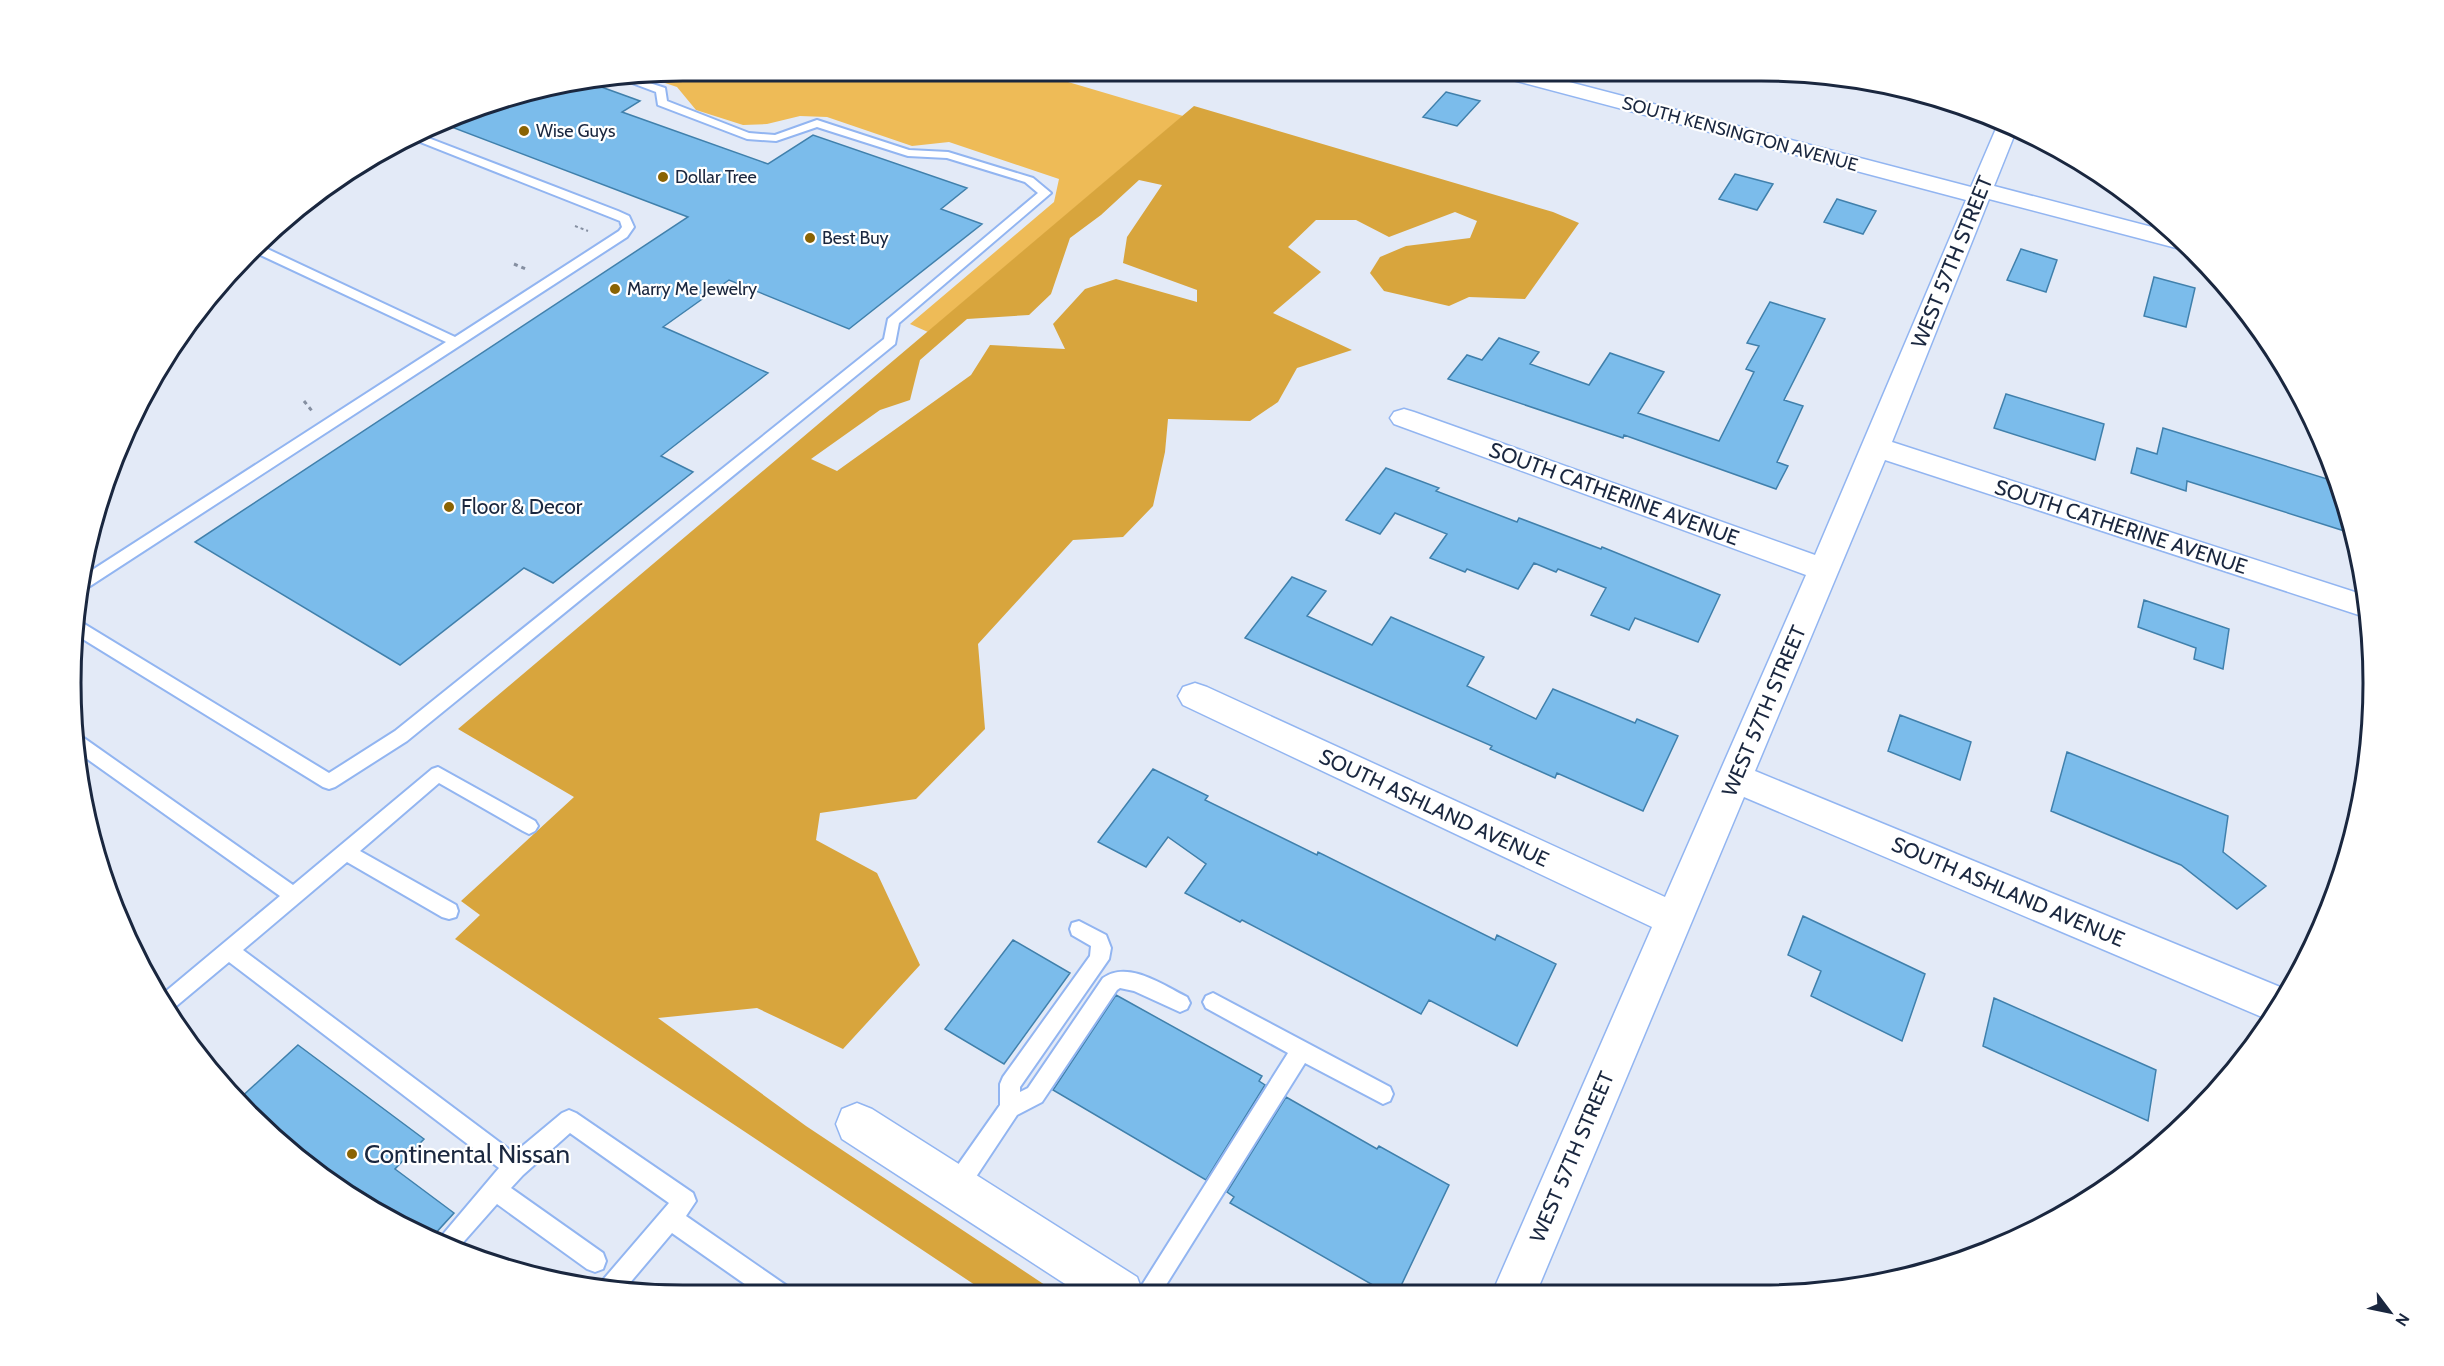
<svg xmlns="http://www.w3.org/2000/svg" width="2444" height="1366" font-family="Cabin,sans-serif">
	<rect width="100%" height="100%" fill="#e3eaf7"/>
	<path fill="#eebb57" d="M683,71H1031L1183,116L928,332L910,324L1054,202L1059,179L949,142L912,146L827,117L800,116L767,124L743,125L696,110L677,87L656,80L668,73L666,72Z"/>
	<path fill="#d8a53d" fill-rule="evenodd" d="M1194,106L1553,212L1579,223L1525,299L1469,297L1449,306L1384,291L1370,273L1380,257L1406,246L1470,238L1477,221L1455,212L1389,237L1356,220H1316L1288,247L1321,272L1273,313L1352,350L1297,368L1278,402L1250,421L1168,419L1165,452L1153,506L1123,537L1073,540L978,644L985,729L916,799L820,813L816,840L877,873L920,965L843,1049L757,1008L658,1018L806,1126L1057,1293H987L455,939L480,915L461,901L574,797L458,729ZM1139,180L1162,185L1127,237L1123,263L1197,290V302L1116,279L1085,289L1053,324L1065,349L990,345L971,375L837,471L811,459L880,410L910,400L920,360L967,319L1029,315L1051,294L1070,238L1101,215Z"/>
	<path fill="#7bbceb" stroke="#4080ac" stroke-width="1.5" d="M582,80L640,101L622,112L768,164L813,135L967,188L941,209L982,224L849,329L729,280L663,327L768,373L661,456L693,472L553,583L524,568L400,665L195,542L688,217L441,123L486,103L564,82Z
		M1446,92L1480,101L1457,126L1423,117Z
		M1735,174L1773,184L1757,210L1719,199Z
		M1837,199L1876,211L1863,234L1824,222Z
		M2021,249L2057,260L2046,292L2007,280Z
		M2154,277L2195,288L2186,327L2144,316Z
		M1770,302L1825,319L1784,400L1803,406L1777,462L1788,466L1776,489L1624,435L1623,438L1448,379L1467,355L1482,360L1499,338L1539,352L1530,364L1589,385L1610,353L1664,372L1638,413L1719,441L1754,372L1746,369L1759,346L1747,343Z
		M2006,394L2104,424L2095,460L1994,428Z
		M2163,428L2337,482L2354,534L2187,481L2186,491L2131,473L2137,448L2157,454Z
		M1386,468L1439,488L1436,491L1517,522L1519,518L1601,549L1602,547L1720,595L1698,642L1635,618L1629,630L1591,615L1606,588L1558,569L1556,572L1534,563L1518,589L1467,569L1465,572L1430,558L1447,534L1395,513L1380,534L1346,520Z
		M1292,577L1326,591L1307,616L1372,645L1391,617L1484,657L1467,686L1536,719L1553,689L1635,723L1637,719L1678,736L1643,811L1557,773L1555,778L1490,749L1492,746L1245,638Z
		M2144,600L2229,629L2223,669L2194,659L2196,648L2138,627Z
		M1900,715L1971,742L1960,780L1888,751Z
		M2067,752L2228,816L2223,852L2266,886L2237,909L2181,865L2051,811Z
		M1153,769L1208,796L1205,800L1317,855L1318,852L1495,940L1497,935L1556,964L1517,1046L1429,1000L1421,1014L1242,920L1240,922L1185,893L1206,864L1168,837L1146,867L1098,842Z
		M1803,916L1925,974L1902,1041L1811,996L1821,971L1788,955Z
		M1013,940L1070,973L1004,1064L945,1029Z
		M1116,995L1262,1076L1259,1081L1265,1085L1206,1180L1053,1090Z
		M1994,998L2156,1070L2148,1121L1983,1046Z
		M298,1045L424,1139L395,1169L454,1213L432,1237L377,1214L310,1169L237,1101Z
		M1286,1097L1377,1149L1379,1146L1449,1185L1398,1292H1385L1230,1203L1234,1197L1227,1192Z"/>
	<g fill="none" stroke-linecap="round" stroke-linejoin="round">
		<g stroke="#92b5f1" stroke-width="4">
			<path id="lane" d="M628,76L665,88L667,101L749,133L775,135L817,120L909,150L948,152L1033,178L1051,193L899,323L895,344L407,741L335,787L329,789L323,787L73,633L76,620L81,622L329,773L395,731L884,339L888,319L1038,193L1025,182L947,158L908,156L817,127L776,141L747,139L658,105L656,92L616,77Z
				M418,134L618,211L629,216L634,227L627,237L87,588L81,589L83,576L446,342L252,251L259,245L455,337L619,231L622,227L620,221L610,217L410,138Z
				M74,735L81,736L293,885L432,769L438,767L535,821L538,826L535,831L529,834L523,831L439,783L360,851L456,905L458,911L456,917L449,919L442,917L347,862L243,950L514,1153L562,1113L569,1110L576,1113L693,1193L696,1201L686,1216L787,1286L790,1294H759L672,1233L623,1291L600,1287L602,1281L669,1203L570,1133L523,1175L511,1188L603,1253L606,1261L603,1269L595,1272L587,1269L497,1204L459,1247L439,1239L499,1168L229,962L168,1013L159,997L280,896L76,751Z
				M1079,921L1106,935L1111,948L1109,959L1020,1087V1092L1028,1088L1103,978C1128,960 1163,985 1187,997L1190,1003L1187,1009L1180,1012L1134,991L1120,988L1117,990L1042,1102L1017,1115L964,1195L956,1198L948,1195L945,1187L948,1179L1000,1105V1084L1003,1077L1090,956L1091,946L1072,935L1070,929L1072,923Z
				M1213,993L1390,1087L1393,1094L1390,1101L1383,1104L1305,1063L1161,1293H1137L1288,1053L1206,1008L1203,1002L1206,996Z"/>
		</g>
		<g stroke="#92b5f1" stroke-width="3">
			<path id="street" d="M1491,71H1527L1971,187L1998,124L2016,131L1994,186L2175,233L2190,249L2184,250L1989,199L1892,442L2364,595L2368,618L1885,460L1755,771L2290,991L2269,1020L1744,797L1537,1291H1493L1652,927L1183,705L1178,696L1183,687L1195,683L1207,687L1665,897L1806,575L1394,424L1390,418L1394,412L1404,409L1414,412L1815,555L1966,200L1494,75Z
				M857,1103L872,1109L1137,1277L1143,1293H1079L842,1139L836,1124L842,1109Z"/>
		</g>
		<path stroke="#858fa1" stroke-width="2" stroke-dasharray="3 3" stroke-linecap="butt" d="M575,226L588,231"/>
		<path stroke="#858fa1" stroke-width="3" stroke-dasharray="4 4" stroke-linecap="butt" d="M514,264L528,270
			M304,401L312,411"/>
		<use href="#lane" fill="#fff" fill-rule="evenodd"/>
		<use href="#street" fill="#fff" fill-rule="evenodd"/>
	</g>
	<g fill="#8a6303" stroke="#fff" stroke-width="2">
		<circle cx="524" cy="131" r="6"/>
		<circle cx="663" cy="177" r="6"/>
		<circle cx="810" cy="238" r="6"/>
		<circle cx="615" cy="289" r="6"/>
		<circle cx="449" cy="507" r="6"/>
		<circle cx="352" cy="1154" r="6"/>
	</g>
	<g text-anchor="middle" stroke-width="4.5" stroke-linejoin="round" paint-order="stroke">
		<g font-size="18" fill="#1a273f" stroke="#fff" text-anchor="start">
			<text x="536" y="137">Wise Guys</text>
			<text x="675" y="183">Dollar Tree</text>
			<text x="822" y="244">Best Buy</text>
			<text x="627" y="295">Marry Me Jewelry</text>
		</g>
		<g font-size="18" fill="#1a273f" stroke="#fff">
			<text transform="translate(1740 134) rotate(15)" y="6">SOUTH KENSINGTON AVENUE</text>
		</g>
		<g font-size="21" fill="#1a273f" stroke="#fff">
			<text transform="translate(1952 262) rotate(-68)" y="7">WEST 57TH STREET</text>
			<text transform="translate(1614 494) rotate(20)" y="7">SOUTH CATHERINE AVENUE</text>
			<text transform="translate(2121 527) rotate(18)" y="7">SOUTH CATHERINE AVENUE</text>
			<text transform="translate(1764 711) rotate(-67)" y="7">WEST 57TH STREET</text>
			<text transform="translate(1434 808) rotate(25)" y="7">SOUTH ASHLAND AVENUE</text>
			<text transform="translate(2008 892) rotate(23)" y="7">SOUTH ASHLAND AVENUE</text>
			<text transform="translate(1572 1157) rotate(-67)" y="7">WEST 57TH STREET</text>
		</g>
		<g font-size="21" fill="#1a273f" stroke="#fff" text-anchor="start">
			<text x="461" y="514">Floor &amp; Decor</text>
		</g>
		<g font-size="26" fill="#1a273f" stroke="#fff" text-anchor="start">
			<text x="364" y="1163">Continental Nissan</text>
		</g>
	</g>
	<path d="M0 0H2444V1366H0ZM683 81H1761A602 602 0 0 1 2363 683V683A602 602 0 0 1 1761 1285H683A602 602 0 0 1 81 683V683A602 602 0 0 1 683 81Z" fill="#fff" fill-rule="evenodd"/>
	<path fill="none" stroke="#1a273f" stroke-width="3" d="M683 81H1761A602 602 0 0 1 2363 683V683A602 602 0 0 1 1761 1285H683A602 602 0 0 1 81 683V683A602 602 0 0 1 683 81Z"/>
	<g transform="translate(2390 1312) rotate(122)" stroke="#ffffff" stroke-width="4.5" paint-order="stroke">
	<path d="M0-4.5L10 22L0 15L-10 22Z" fill="#1a273f"/>
	<text y="-9" font-size="16" font-weight="bold" text-anchor="middle" fill="#1a273f">N</text>
	</g>
</svg>
